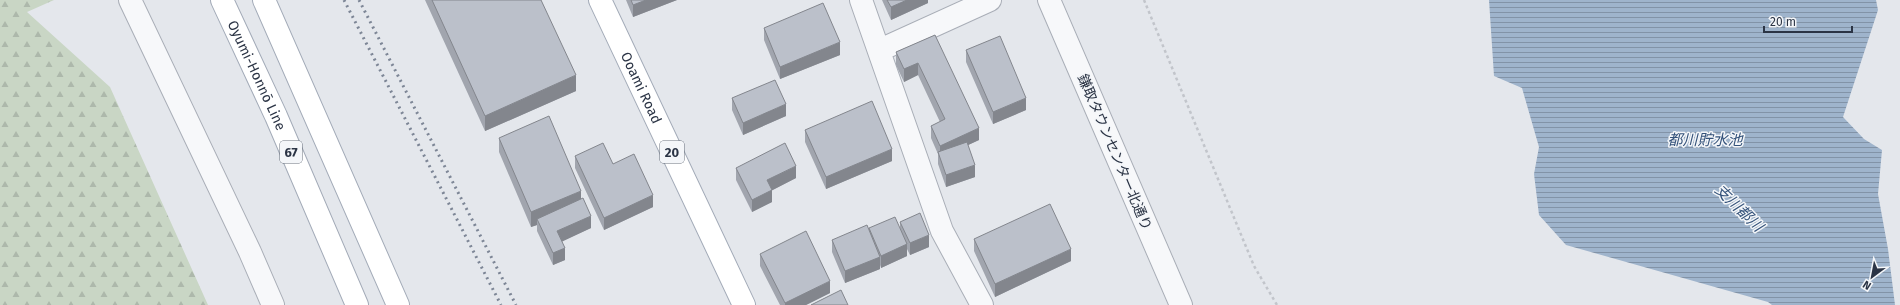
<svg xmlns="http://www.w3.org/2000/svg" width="1900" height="305" font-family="'Fira Sans','Noto Sans JP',sans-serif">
	<defs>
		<pattern id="forest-firs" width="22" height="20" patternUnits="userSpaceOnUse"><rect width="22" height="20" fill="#c9d6c5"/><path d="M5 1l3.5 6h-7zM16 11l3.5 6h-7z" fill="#adb8ab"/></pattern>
		<pattern id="water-rules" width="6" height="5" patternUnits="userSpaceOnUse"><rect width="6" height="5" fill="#9fb4cc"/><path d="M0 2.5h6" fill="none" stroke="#8293a7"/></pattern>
	</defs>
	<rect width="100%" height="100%" fill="#e4e7ec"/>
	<path fill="url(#forest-firs)" d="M0,0H54L27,12L110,87L208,305H0Z"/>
	<path fill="url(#water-rules)" d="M1489,0H1876L1878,10L1843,117L1864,139L1882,150L1878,194L1888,249L1895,305H1772L1768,302L1566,245L1539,215L1534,174L1539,147L1522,88L1494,76Z"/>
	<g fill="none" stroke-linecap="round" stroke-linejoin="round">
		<g stroke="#a9aeb7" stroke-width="24">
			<path id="minor" d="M130,0L250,252L273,305
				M861,0L942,231L982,305
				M880,50L990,0"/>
		</g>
		<g stroke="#a9aeb7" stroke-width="24">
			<path id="tertiary" d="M1049,0L1181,305"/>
		</g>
		<g stroke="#a3abb8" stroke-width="24">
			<g id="primary">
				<path id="s1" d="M222,0L276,116L357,305"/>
				<path d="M264,0L398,305"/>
				<path id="s2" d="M600,0L744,305"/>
			</g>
		</g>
		<path stroke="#c2c5cb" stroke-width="2.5" stroke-dasharray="3 3" stroke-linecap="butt" d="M1144,0L1254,266L1277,305"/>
		<use href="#minor" stroke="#f7f8fa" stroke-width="22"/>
		<use href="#tertiary" stroke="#f7f8fa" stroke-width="22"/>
		<use href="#primary" stroke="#fff" stroke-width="22"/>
		<path stroke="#7d8696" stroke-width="3" stroke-dasharray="2 4" stroke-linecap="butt" d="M344,0L501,305
			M359,0L516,305"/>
	</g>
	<path fill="#a1a5ae" d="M425,0H541L576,91L485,131Z
		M626,0H677L633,17Z
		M882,0H928V3L891,20Z
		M764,28L840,55L780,79L764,40Z
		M935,35L979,140L968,145L975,177L946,187L938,164V154L931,138V126L940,122L918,75L904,82L896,65V52Z
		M966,50L1026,110L993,124L966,62Z
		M732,98L786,116L743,135L732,110Z
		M805,130L892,161L826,189L805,142Z
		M499,138L581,199L591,228L562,241L565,260L553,265L537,231V225L531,227L499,152Z
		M575,156L613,164L653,207L604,230L575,168Z
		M736,168L796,178L772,190V202L752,212L736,180Z
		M900,222L929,247L910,255L907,249V256L881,268L880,265V269L845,283L832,252V240L869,231V228L900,229Z
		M974,239L1071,261L995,297L974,251Z
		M760,254L830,293L806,305H780L760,266Z"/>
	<path fill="#83868d" d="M646,0H677L633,17V5Z
		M907,0H928V3L891,20V7Z
		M840,42V55L780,79V67Z
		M918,63V75L904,82V69Z
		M576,75V91L485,131V116Z
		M1026,98V110L993,124V112Z
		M786,104V116L743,135V123Z
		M979,128V140L940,158V146Z
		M892,149V161L826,189V177Z
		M975,165V177L946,187V175Z
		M796,166V178L769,192L772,190V202L752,212V200L767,180Z
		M581,191V206L537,219V225L531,227V212Z
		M653,195V207L604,230V218Z
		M591,216V228L557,244V231Z
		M929,235V247L910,255V243Z
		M907,244V256L881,268V256Z
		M565,248V260L553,265V253Z
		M1071,249V261L995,297V284Z
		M880,257V269L845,283V271Z
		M830,281V293L806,305H785V303Z"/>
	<path fill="#bbc0ca" stroke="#83868d" d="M432,0H541L576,75L485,116Z
		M631,0H646L633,5Z
		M887,0H907L891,7Z
		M823,3L840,42L780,67L764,28Z
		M935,35L979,128L940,146L931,126L945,119L918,63L904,69L896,52Z
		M1000,36L1026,98L993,112L966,50Z
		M775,80L786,104L743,123L732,98Z
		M872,101L892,149L826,177L805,130Z
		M549,116L581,191L531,212L499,138Z
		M967,142L975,165L946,175L938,152Z
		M603,143L613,164L634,154L653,195L604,218L575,156Z
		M785,143L796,166L767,180L772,190L752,200L736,168Z
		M583,198L591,216L557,231L565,248L553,253L537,219Z
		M1050,204L1071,249L995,284L974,239Z
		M920,213L929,235L910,243L900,222Z
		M895,217L907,244L881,256L869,228Z
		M867,225L880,257L845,271L832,240Z
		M806,231L830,281L785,303L760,254Z
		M841,290L848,305H811Z"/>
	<g text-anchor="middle" stroke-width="3" stroke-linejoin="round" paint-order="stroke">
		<g fill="#f4f6f9" stroke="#676e7b" stroke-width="1">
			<rect x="280" y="141" width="22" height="22" rx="3"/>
			<rect x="660" y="141" width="24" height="22" rx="3"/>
		</g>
		<g font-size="13" font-weight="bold" fill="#2b3445">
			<text x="291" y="157">67</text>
			<text x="672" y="157">20</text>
		</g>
		<g font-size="14" fill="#2b3445" stroke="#f4f6f9">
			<text dy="5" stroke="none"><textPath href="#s1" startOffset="83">Oyumi-Honnō Line</textPath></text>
			<text dy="5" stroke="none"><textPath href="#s2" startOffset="97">Ooami Road</textPath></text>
			<text transform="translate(1115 152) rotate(67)" y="5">鎌取タウンセンター北通り</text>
		</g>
		<g font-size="15" font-style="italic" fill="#34527a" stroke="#f4f6f9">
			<text x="1705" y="145">都川貯水池</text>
			<text transform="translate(1739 208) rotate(44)" y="5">支川都川</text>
		</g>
	</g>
	<g transform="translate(1872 277) rotate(212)" stroke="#f4f6f9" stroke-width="3" paint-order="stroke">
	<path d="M0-3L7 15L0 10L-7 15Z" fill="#2b3445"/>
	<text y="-6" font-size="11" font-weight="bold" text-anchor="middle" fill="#2b3445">N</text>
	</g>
	<path d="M1764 26v6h88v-6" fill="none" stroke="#2b3445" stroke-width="2"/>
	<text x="1770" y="26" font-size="12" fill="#2b3445" stroke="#f4f6f9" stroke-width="3" paint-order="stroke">20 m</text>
</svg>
